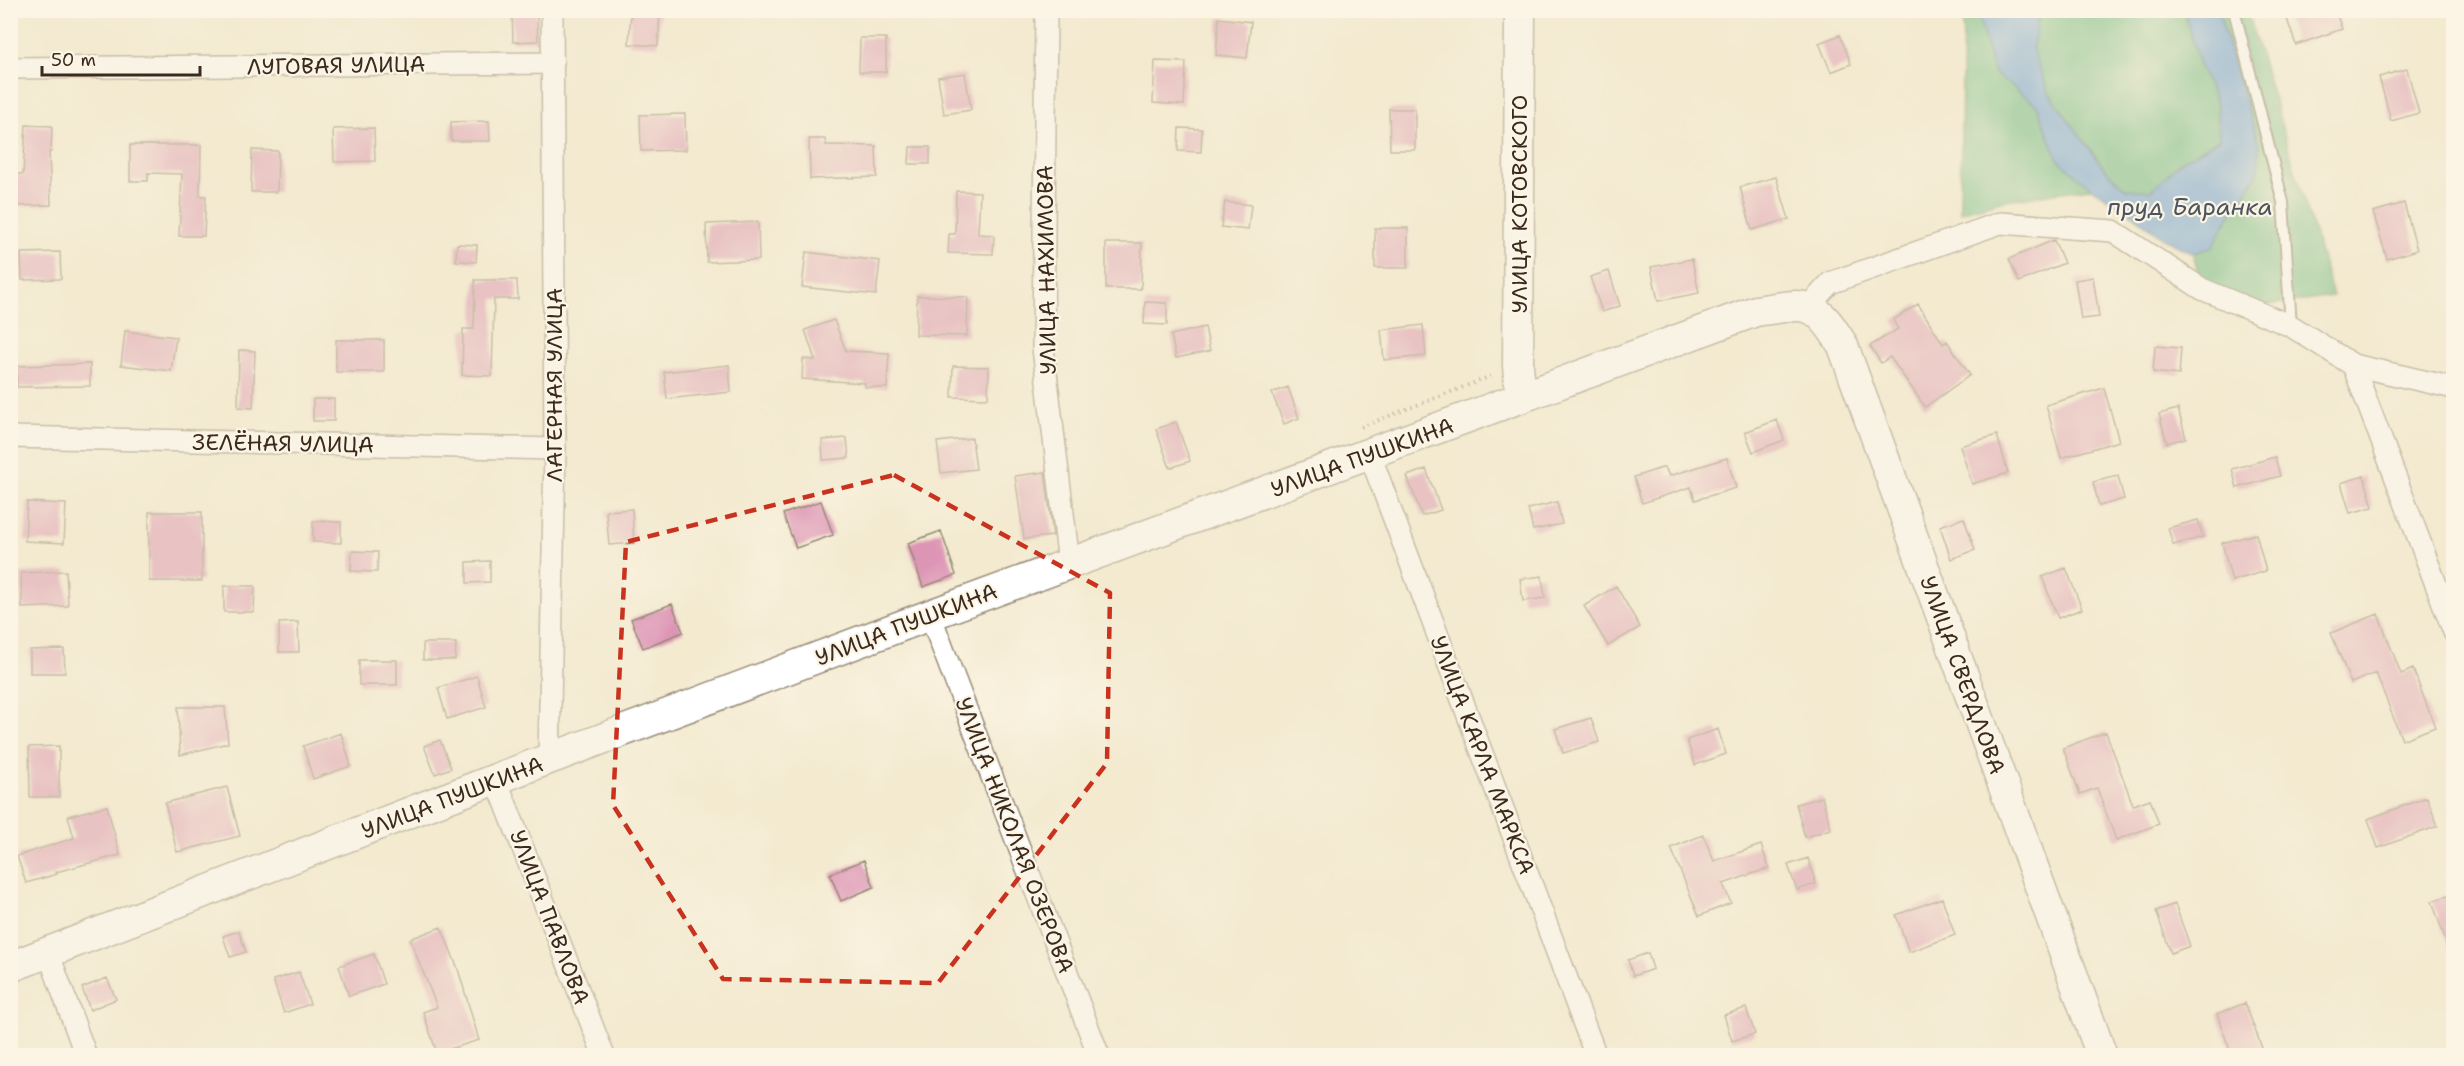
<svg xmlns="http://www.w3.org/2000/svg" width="2464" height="1066" font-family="'Shantell Sans',sans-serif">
	<rect width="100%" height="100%" fill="#fcf5e5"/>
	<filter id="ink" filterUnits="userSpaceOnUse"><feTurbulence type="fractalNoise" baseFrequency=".0167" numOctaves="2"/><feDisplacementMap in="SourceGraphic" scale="12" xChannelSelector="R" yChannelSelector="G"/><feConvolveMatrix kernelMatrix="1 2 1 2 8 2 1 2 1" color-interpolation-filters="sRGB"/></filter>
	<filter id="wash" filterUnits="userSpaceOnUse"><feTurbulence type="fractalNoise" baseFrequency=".008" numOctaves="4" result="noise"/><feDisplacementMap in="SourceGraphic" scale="24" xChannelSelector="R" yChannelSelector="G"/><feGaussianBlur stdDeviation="1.35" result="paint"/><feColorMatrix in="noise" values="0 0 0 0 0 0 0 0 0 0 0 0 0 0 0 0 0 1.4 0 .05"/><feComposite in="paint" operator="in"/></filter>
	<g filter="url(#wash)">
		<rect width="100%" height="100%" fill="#f3ead0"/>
		<path fill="#6cbb85" stroke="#547252" stroke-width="1.5" d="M1963,11H1981L1980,22L1994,73L2037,105L2058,159L2091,188L2005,200L1960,212Z
			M2040,11H2184L2199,64L2217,105L2219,139L2179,163L2152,191L2126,189L2104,168L2049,93L2032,49Z
			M2218,11H2247L2333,296L2248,308L2202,289L2193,253L2213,247L2259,145Z"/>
		<path fill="#6ca1d9" stroke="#54667c" stroke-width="1.5" d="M1981,11H2040L2032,49L2049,93L2104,168L2126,189L2151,191L2179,163L2219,139L2217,105L2199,64L2184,11H2218L2259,145L2258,174L2226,222L2213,247L2193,253L2166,240L2131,213L2091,188L2058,159L2037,105L1994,73L1980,22Z"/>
		<g id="blocks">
			<path fill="#dd95b5" d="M512,10H537L538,41L513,42Z
				M631,10L660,12L658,46L629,44Z
				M2311,10H2335L2342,29L2296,45L2287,19Z
				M1219,18L1251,22L1247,58L1216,55Z
				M1840,35L1851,64L1831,72L1819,43Z
				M860,38H886V72H859Z
				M1155,61L1186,62L1184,105L1153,103Z
				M2407,69L2419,113L2391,121L2379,77Z
				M965,73L971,110L944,114L938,77Z
				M1389,109H1415V150H1390Z
				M685,114L686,150L641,151L640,115Z
				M489,121L490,141H451V122Z
				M26,125L52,126L51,152H49L51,205L15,206L14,174H23Z
				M374,128L375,161L334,162L333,129Z
				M1179,128L1202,129L1201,152L1178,151Z
				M809,139H825L826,145L876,146L877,177L810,179Z
				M130,145H201L200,196H206L204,236H179L182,174L148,173V181H130Z
				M910,147H930V164H909Z
				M252,150L278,151L277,192H251Z
				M1776,177L1789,219L1752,230L1740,187Z
				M956,191L980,192L978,234L994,235L993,254L948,253L949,234H955Z
				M1225,202L1251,205L1248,230L1221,227Z
				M2404,203L2417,250L2387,259L2373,212Z
				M758,222L759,260L707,262L706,224Z
				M1375,228H1408V268H1375Z
				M2054,240L2064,263L2019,282L2009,259Z
				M1106,243H1142L1141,289H1106Z
				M457,244L477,245L476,262L456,261Z
				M60,252L61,279L22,280L21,253Z
				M806,252L880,261L876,295L802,287Z
				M1692,259L1699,293L1658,301L1651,267Z
				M1609,271L1620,306L1602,312L1590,277Z
				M2093,277L2099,317L2081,319L2075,280Z
				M475,280H517L518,299H494L492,376L462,375L463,329H474Z
				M917,296L968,297L967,336L916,335Z
				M1145,302L1167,303V325L1144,324Z
				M1918,304L1943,344L1947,341L1970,375L1925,407L1890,357L1881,363L1870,346L1898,329L1893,320Z
				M834,320L846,351L889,353L887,388L865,387V383L802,379L803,359L815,360L805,330Z
				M1423,325L1426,356L1384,360L1381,330Z
				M1205,327L1210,351L1176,358L1171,335Z
				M125,331L176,337L171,371L121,365Z
				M336,340H384V372H336Z
				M2155,346L2181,348L2179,375L2153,372Z
				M239,350L255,351L253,408L238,407Z
				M90,364V386L17,387V366Z
				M729,365L731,392L667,399L664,372Z
				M953,366L989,367L988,398L952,397Z
				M1288,387L1299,418L1284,424L1272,393Z
				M2104,388L2119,441L2061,458L2046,405Z
				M313,399H334V421H313Z
				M2178,409L2186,438L2167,443L2159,414Z
				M1777,420L1784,440L1753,452L1745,432Z
				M1176,422L1190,461L1170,468L1156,429Z
				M1997,435L2008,473L1972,484L1960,446Z
				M847,438L849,458L823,460L822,440Z
				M972,438L976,469L941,473L937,442Z
				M2275,457L2280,476L2237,488L2232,469Z
				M1727,458L1736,488L1695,500L1691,487L1642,503L1634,477L1665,467L1669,476Z
				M1426,469L1441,510L1422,516L1407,476Z
				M1045,472L1053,536L1024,539L1015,476Z
				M2118,476L2124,499L2099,506L2093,482Z
				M2364,476L2373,507L2350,513L2341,483Z
				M821,501L833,535L796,548L783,514Z
				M27,502L66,504L64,543L25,541Z
				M1557,502L1562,524L1533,530L1528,509Z
				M632,509L634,543L609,545L606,511Z
				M149,512H202V581H149Z
				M1964,518L1975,550L1951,559L1940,526Z
				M2198,520L2203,537L2173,545L2168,528Z
				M313,521L341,522V543L313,542Z
				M941,531L956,575L923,587L908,543Z
				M2256,534L2266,571L2232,581L2222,543Z
				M352,551L378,552L377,572L351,571Z
				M490,561V582L467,583V562Z
				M2066,568L2082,609L2058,618L2042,577Z
				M66,571L68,606L22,608L21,573Z
				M1542,576L1545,598L1523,601L1520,579Z
				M224,586H255L254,612H224Z
				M1616,586L1640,627L1608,646L1584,606Z
				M672,604L683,632L643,648L631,619Z
				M2378,614L2401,674L2413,669L2435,727L2402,740L2376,673L2351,683L2331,633Z
				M298,622L299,652H279V623Z
				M423,643H456L455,660H423Z
				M64,649L65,673H30V650Z
				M359,660H397V685H359Z
				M477,676L486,707L447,719L438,688Z
				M178,707H225L228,743L180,755Z
				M1591,718L1599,742L1563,753L1555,729Z
				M1718,729L1726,754L1695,765L1687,740Z
				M2106,732L2133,805L2150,799L2159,824L2116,840L2097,788L2080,794L2063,748Z
				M341,733L351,766L313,779L303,746Z
				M440,740L451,768L435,774L424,746Z
				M59,746V797H30L29,747Z
				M227,787L240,836L177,852L165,803Z
				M1822,797L1831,829L1805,837L1796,804Z
				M2427,797L2438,826L2378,848L2368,819Z
				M107,806L120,855L56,872L57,874L26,883L17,856L74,838L68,816Z
				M1703,835L1714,861L1761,845L1769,868L1723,884L1731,903L1699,916L1671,848Z
				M1808,858L1816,884L1797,890L1788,865Z
				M864,860L874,887L841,901L830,874Z
				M2454,894V956H2451L2432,901Z
				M1942,898L1955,935L1909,952L1896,915Z
				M2175,904L2190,946L2171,953L2156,911Z
				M441,927L458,969L479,1040L437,1053L423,1012L437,1007L410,939Z
				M239,931L246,952L230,957L223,936Z
				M1648,953L1653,969L1633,976L1628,960Z
				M374,954L384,984L349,996L339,966Z
				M299,972L310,1004L284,1013L273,980Z
				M107,978L116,999L90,1010L82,988Z
				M2245,1003L2265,1056H2232L2217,1014Z
				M1746,1008L1755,1034L1732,1041L1724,1015Z"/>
		</g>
	</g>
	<g filter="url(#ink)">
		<use href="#blocks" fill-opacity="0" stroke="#978a77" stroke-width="1.5"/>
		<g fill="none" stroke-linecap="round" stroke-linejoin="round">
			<g stroke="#978a77" stroke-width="14">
				<path id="service" d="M2234,10L2283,202L2291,326"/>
			</g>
			<g stroke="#978a77" stroke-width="24">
				<path id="minor" d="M1046,10L1043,348L1069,563
					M10,68L553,63
					M1809,306L1830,283L2000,223L2113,231L2202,289L2291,326L2353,365L2454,388
					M2353,365L2454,632
					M10,437L555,449
					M1370,455L1596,1056
					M930,615L1099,1056
					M549,760L555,449L552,10
					M496,779L604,1056
					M48,952L86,1056"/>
			</g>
			<g stroke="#978a77" stroke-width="33">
				<path id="secondary" d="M1520,10L1518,366L1521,398
					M10,967L496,779L930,615L1756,311C1808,303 1815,299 1843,346L2102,1056"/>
			</g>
			<path stroke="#978a77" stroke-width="4" stroke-dasharray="1.5 4.5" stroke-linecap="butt" d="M1361,427L1494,375"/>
			<use href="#service" stroke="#fff" stroke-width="10"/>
			<use href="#minor" stroke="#fff" stroke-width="21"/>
			<use href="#secondary" stroke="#fff" stroke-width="30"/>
		</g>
	</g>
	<path d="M0 0H2464V1066H0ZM894,475L1110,593L1107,763L938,983L723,979L613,805L626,542Z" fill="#f3ead0" fill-opacity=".55" fill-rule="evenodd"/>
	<path fill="none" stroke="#c8321e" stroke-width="4.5" stroke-dasharray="12 8" stroke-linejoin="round" d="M894,475L1110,593L1107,763L938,983L723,979L613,805L626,542Z"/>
	<g text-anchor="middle" stroke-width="4.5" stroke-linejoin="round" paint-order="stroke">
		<g font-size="22" fill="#3b2a1e" stroke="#fcf5e5">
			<text transform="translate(336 65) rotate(-1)" y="8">ЛУГОВАЯ УЛИЦА</text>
			<text transform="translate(1519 204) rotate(-90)" y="8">УЛИЦА КОТОВСКОГО</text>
			<text transform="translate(1046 270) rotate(-91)" y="8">УЛИЦА НАХИМОВА</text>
			<text transform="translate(554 385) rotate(-90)" y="8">ЛАГЕРНАЯ УЛИЦА</text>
			<text transform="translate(283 443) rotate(1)" y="8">ЗЕЛЁНАЯ УЛИЦА</text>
			<text transform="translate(1362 457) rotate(-20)" y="8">УЛИЦА ПУШКИНА</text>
			<text transform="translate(906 624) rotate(-21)" y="8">УЛИЦА ПУШКИНА</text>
			<text transform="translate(1963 675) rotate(70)" y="8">УЛИЦА СВЕРДЛОВА</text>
			<text transform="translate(1483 755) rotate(69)" y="8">УЛИЦА КАРЛА МАРКСА</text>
			<text transform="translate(452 797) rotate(-21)" y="8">УЛИЦА ПУШКИНА</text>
			<text transform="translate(1015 835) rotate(69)" y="8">УЛИЦА НИКОЛАЯ ОЗЕРОВА</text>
			<text transform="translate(550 917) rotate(69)" y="8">УЛИЦА ПАВЛОВА</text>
		</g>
		<g font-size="24" font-style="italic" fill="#4c545f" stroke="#fcf5e5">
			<text x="2190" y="215">пруд Баранка</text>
		</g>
	</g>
	<rect width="2464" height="1066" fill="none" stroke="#fcf5e5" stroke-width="36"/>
	<path d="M42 66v9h158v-9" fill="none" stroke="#3b2a1e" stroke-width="3"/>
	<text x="51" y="66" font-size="18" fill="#3b2a1e" stroke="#fcf5e5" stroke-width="4.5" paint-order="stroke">50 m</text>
</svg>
